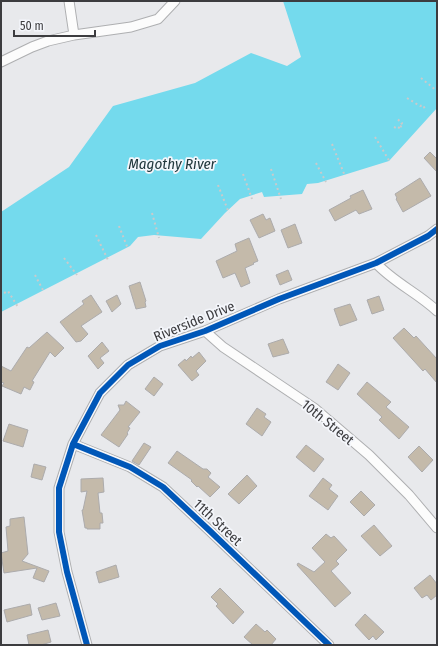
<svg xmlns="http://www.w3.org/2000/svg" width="438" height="646" font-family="'Fira Sans Condensed',sans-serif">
	<rect width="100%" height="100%" fill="#e8e9ec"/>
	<path fill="#74daed" d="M283,1H437V108L389,161L318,183L307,184L302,194L264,197L262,192L240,199L225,213L201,239L154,235L138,237L130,246L1,312V212L69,167L113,106L195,83L251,53L287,66L301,57Z"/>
	<path fill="#c4baaa" stroke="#acabac" d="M430,152L437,159V172L424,158Z
		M420,178L431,196L403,212L396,199L397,198L395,194Z
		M363,190L372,209L359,214L356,210L335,221L329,210L351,198L350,196Z
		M263,214L266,220L270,218L275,231L259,238L250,220Z
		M295,224L302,243L288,248L281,230Z
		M249,238L258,261L253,263L254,264L245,268L250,283L241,287L235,273L223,278L216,261L237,251L235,244Z
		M288,270L292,280L280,285L276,275Z
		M140,282L146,301L145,302L146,307L136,309L129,286Z
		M91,295L102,312L81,326L88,334L81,341L76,342L60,322L84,304L82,301Z
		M117,295L121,304L112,312L106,301Z
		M379,296L384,310L372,314L367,300Z
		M350,304L357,320L340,326L334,309Z
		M404,328L414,338L416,336L437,359V383L425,369L423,371L393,338Z
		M47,332L64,348L55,357L50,352L32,381L34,382L30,390L24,387L21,394L2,386L4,383L1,382V366L11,371L27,347L29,348Z
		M283,339L289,353L273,357L268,344Z
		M102,342L109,351L100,358L104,363L98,369L88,356Z
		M199,352L206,361L196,371L199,375L192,381L178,365L185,359L186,361L191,356L192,358Z
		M338,364L350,373L338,390L326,382Z
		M154,377L163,384L154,396L145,389Z
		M367,382L391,402L386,407L409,427L399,439L379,420L382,417L357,394Z
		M126,401L140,412L128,427L130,428L127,433L128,434L119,447L101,435L120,410L118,405H124Z
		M257,408L266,414L264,417L271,422L262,436L246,424Z
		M9,424L28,430L23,447L3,441Z
		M144,443L151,447L139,465L132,461Z
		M306,445L324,459L314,472L296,457Z
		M419,446L433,460L422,472L408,457Z
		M177,451L203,469H207L211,473L208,477L220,487L210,497L198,486L197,487L191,481L192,480L168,463Z
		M34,464L46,467L42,480L31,477Z
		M247,475L257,486L239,504L228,494Z
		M103,478L104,492L98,493L100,513H102L103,523H100V529H87V528H85L82,510H83L87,491L81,492V479Z
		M323,478L332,485L329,489L338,496L328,510L309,496Z
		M361,491L375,505L364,516L350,502Z
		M24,517L28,554L22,561L49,571L44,582L33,578L37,568L4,573L1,553L8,551L6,527L10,526V519Z
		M374,525L392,546L380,556L361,536Z
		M326,534L331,538L334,536L347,550L336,561L339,564L331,571L351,593L335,607L297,565L298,563L314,572L325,562L312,548Z
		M116,565L119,577L99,583L96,572Z
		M430,575L437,584V595L431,600L427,595L422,598L414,588Z
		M220,588L244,612L233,624L216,606L218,604L211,597Z
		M56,603L60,616L42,620L38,608Z
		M30,604L32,615L7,622L4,610Z
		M365,614L384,632L376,640L373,636L369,640L355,625Z
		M256,624L265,632L267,630L276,639L271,645H253L244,637Z
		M48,630L51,642L41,645H29L27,635Z"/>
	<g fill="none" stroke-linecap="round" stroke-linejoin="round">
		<g stroke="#aeafb1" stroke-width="11">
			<path id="street" d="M69,1L74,35
				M1,62L32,47L48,41L74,35L131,27L158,19L175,1
				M376,263C393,282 418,293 437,311
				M205,331L223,347L314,408L369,455L409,495L437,528
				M73,444L130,467L163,487L210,531L329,645
				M87,645L67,572L59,532V488L73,444L100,393L128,365L160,346L205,331L279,299L376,263L428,236L437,229"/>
		</g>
		<path stroke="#cacacb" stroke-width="2" stroke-dasharray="2 3" stroke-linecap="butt" d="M421,78L437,91
			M407,98L420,106L423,105L426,111
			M400,126L404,128
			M394,127L398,129L402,123L396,118
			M375,137L390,162
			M332,144L345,176
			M316,163L326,182
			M271,169L281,199
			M243,174L252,199
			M218,185L229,213
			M152,213L159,238
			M119,226L128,249
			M96,235L108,260
			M64,258L77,275
			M35,275L44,292
			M4,293L8,291L18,307"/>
		<use href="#street" stroke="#fcfcfc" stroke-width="9"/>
		<g stroke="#f4f6fb" stroke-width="8">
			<path id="cycleway" d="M73,444L130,467L163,487L210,531L329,645
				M87,645L67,572L59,532V488L73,444L100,393L128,365L160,346L205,331L279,299L376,263L428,236L437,229"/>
		</g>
		<use href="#cycleway" stroke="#0057b8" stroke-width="6"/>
	</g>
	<g text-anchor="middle" stroke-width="3.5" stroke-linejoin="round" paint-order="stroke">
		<g font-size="14" fill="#3c3c3f" stroke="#f4f6fb">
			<text transform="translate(194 321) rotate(-22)" y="5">Riverside Drive</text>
			<text transform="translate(328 422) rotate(39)" y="5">10th Street</text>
			<text transform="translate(218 522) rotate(43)" y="5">11th Street</text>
		</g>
		<g font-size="15" font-style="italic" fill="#20373c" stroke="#f4f6fb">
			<text x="172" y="169">Magothy River</text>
		</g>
	</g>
	<rect width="438" height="646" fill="none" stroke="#3c3c3f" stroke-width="4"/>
	<path d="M14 30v6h81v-6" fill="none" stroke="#3c3c3f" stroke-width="2"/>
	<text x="20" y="30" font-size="12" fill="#3c3c3f" stroke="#f4f6fb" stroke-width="3" paint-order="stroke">50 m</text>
</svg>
